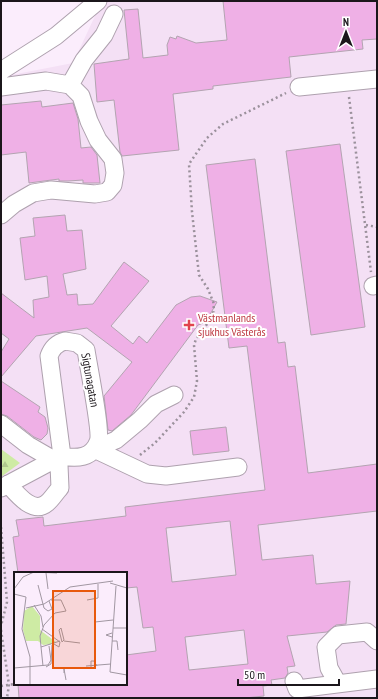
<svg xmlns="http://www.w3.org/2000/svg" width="378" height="699" font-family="'PT Sans Narrow',sans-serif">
	<defs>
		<pattern id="forest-firs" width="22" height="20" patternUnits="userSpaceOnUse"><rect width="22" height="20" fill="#ceeba4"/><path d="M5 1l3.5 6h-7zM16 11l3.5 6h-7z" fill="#b0c98d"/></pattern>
	</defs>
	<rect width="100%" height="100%" fill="#fbedfc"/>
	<path fill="#f4e0f5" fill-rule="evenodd" d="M102,1H377V698H1V77L73,63ZM15,573H126V684H15Z"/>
	<path fill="url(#forest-firs)" d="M1,449L20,463L1,477Z"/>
	<path fill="#efb0e6" stroke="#b3a4b1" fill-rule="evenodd" d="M223,1H377V39L362,40L363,49L289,57L291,77L213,86V89L173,94L179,150L122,156L120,152L114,100L97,102L94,64L129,59L124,10L138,9L143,58L168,55L167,45L170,37L176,39L177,36L196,43L227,40Z
		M41,101L42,107L73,103L78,119L81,148L91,147L97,155L100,183H83V180L68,181H59V179L29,183L26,152L1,155V105Z
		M340,144L365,327L311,335L286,151Z
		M255,159L278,343L285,342L288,367L295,366L308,473L377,464V511L258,525L262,560L313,555L316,584L350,581L346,624L336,625L327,632L287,636L295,666L287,667L288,673L285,678L271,680L272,685L263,686L264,696L245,698H19L18,684H126V655L156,651L153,627L143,628L137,587L126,588V573H18L13,537L19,536L16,520L43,517L44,526L126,516L125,507L265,490L247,346L229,348L206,165ZM230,521L236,575L172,582L166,528ZM244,630L248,664L189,670L185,637Z
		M65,215L67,231L82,230L86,269L63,274L67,295L77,294L78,305L93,304L124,262L149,281L111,326L133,344L139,336L147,343L176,305L191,297L200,296L217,302L207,320L201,324L198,325L131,415L112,431L108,430L104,396L132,362L87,328L36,336L1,377V352L9,339L1,333V293L34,318L33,300L49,297L47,276L25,280L20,238L35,236L33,218Z
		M1,381L40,407L38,412L45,417L48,428L47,434L41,440L34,437L7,416L1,414Z
		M226,427L229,451L193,455L190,431Z"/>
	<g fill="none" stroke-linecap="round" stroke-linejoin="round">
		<g stroke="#aea1ae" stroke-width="19">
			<path id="minor" d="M1,71L56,36L98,1
				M70,85L84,60L104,35L114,14
				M1,87L46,81L70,85L81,96L89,121L98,140L113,159L115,173L113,185L107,192L95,194L51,190L33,193L14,204L1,215
				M299,87L377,79
				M373,286L377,285
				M65,341L77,343L86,350C88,364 102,433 98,442C92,458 77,459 62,456L49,356C52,348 57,343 65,341Z
				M1,424L28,445L54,460L59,465L60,488C56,492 52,499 47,503C33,515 17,494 8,484
				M94,449L147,474L166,476L238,467
				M94,449L116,440L140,420L156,404L174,395
				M1,488L61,456
				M294,681L297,689L377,679
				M338,684L329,668L326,647L338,635L367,632L377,641"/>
		</g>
		<path stroke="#9b919c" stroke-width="2.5" stroke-dasharray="2 3" stroke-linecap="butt" d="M349,97L371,272
			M366,225L377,227
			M140,455L155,443L184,412L194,397L197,381L194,345L196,339L213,316L214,304L208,289L199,275L192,212L189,164L207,138L223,124L286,93
			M1,527L7,602L1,626
			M1,630L9,685L7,698
			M1,686L15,684"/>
		<use href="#minor" stroke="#fff" stroke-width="17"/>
	</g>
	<path fill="#e0444e" stroke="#fff" stroke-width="1.5" d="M187 319h4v4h4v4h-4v4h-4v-4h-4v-4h4z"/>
	<g text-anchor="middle" stroke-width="4" stroke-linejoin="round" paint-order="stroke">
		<g font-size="12" fill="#be3a42" stroke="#fff" text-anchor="start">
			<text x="198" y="322">Västmanlands<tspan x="198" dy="14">sjukhus Västerås</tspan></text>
		</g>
		<g font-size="12" fill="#1b161b" stroke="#fff">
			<text transform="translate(90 380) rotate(80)" y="4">Sigtunagatan</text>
		</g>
	</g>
	<g transform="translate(14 572)">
		<rect width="113" height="113" fill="#fbedfc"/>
		<path d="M18,34L26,44V58L42,70L39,72L29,73L24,69H12L9,58L10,39Z" fill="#ceeba4"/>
		<path fill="none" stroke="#a197a2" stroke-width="1" d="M32,1L34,17M96,11L113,16M24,13L30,36L34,39L38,37L35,29M102,14L96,100L113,103M0,17L9,5L20,0L43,1M0,22L12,25L8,57L16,85V113M73,28L84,26V12M20,33L27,44L29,55M12,36L30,32L56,15L99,9M81,50L99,48M47,56L50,68L48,70L45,58ZM99,56H113M28,57L46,70L45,75L40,72M98,65L92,63L98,61M50,69L66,71M98,69H103L104,78M27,75L26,64L30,53L41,41L52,39L47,28H37M29,94L27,75L46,69M72,94L97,92M32,95L37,92L38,73M77,95V89H80L83,94M0,96L34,93L37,88L35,74M50,101V97L52,108"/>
		<path fill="#e8590c" fill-opacity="0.15" stroke="#e8590c" stroke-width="2" d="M39,19H81V96H39Z"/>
		<rect width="113" height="113" fill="none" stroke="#1b161b" stroke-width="2"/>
	</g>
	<rect width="378" height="699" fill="none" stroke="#1b161b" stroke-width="4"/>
	<g transform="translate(346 32)" stroke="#ffffff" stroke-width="3" paint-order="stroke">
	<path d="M0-3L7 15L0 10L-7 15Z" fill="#1b161b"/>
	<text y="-6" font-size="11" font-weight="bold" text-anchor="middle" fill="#1b161b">N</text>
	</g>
	<path d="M238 679v6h101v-6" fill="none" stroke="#1b161b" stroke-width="2"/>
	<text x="244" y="679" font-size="12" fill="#1b161b" stroke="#ffffff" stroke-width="3" paint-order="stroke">50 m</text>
</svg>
